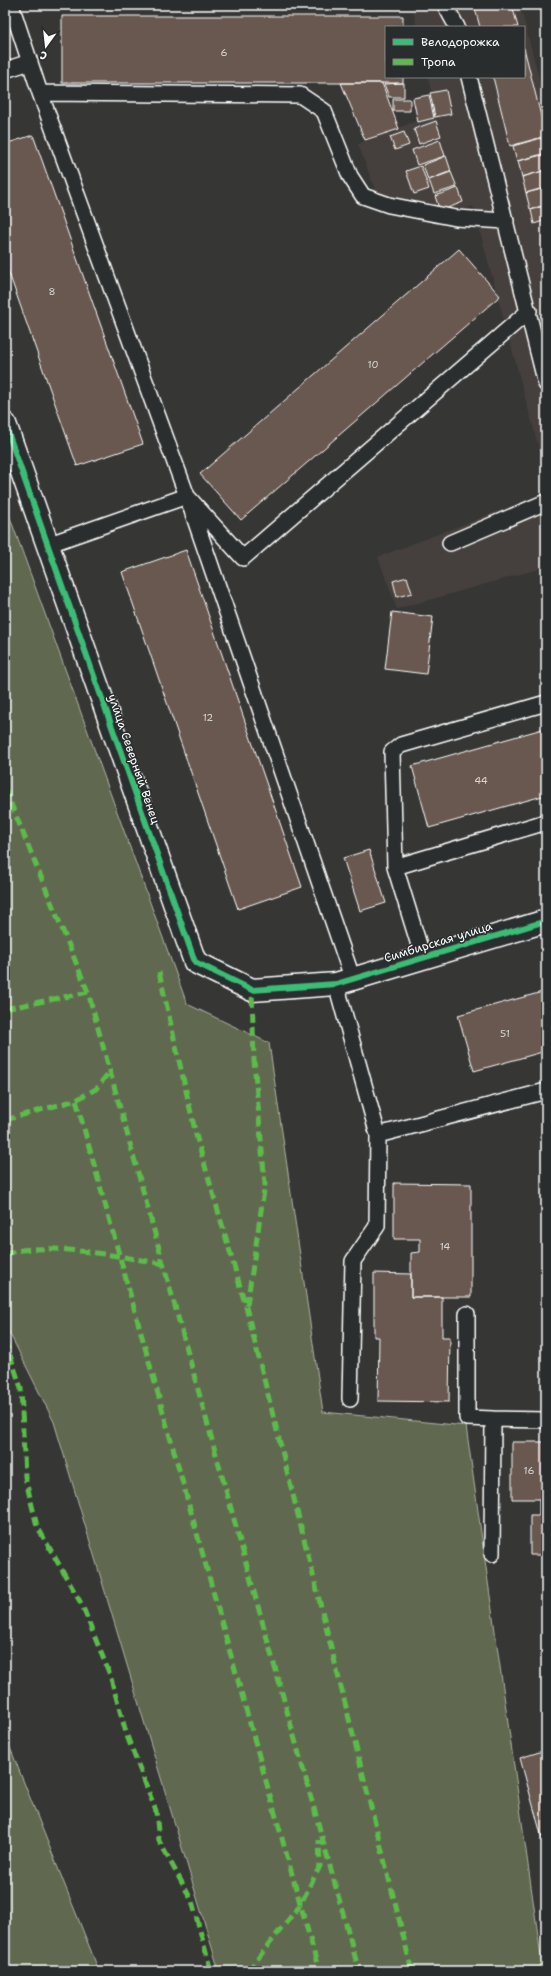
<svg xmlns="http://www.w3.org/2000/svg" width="551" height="1976" font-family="'Shantell Sans',sans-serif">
	<rect width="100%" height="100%" fill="#363635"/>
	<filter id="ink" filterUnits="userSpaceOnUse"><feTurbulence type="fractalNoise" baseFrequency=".025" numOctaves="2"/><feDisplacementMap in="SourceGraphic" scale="8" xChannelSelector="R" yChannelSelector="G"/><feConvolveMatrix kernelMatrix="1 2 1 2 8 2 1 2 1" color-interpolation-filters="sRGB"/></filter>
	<g filter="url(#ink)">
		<path fill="#45403d" d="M412,5H520L546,105V474L473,206L435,219L376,192L358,144L436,113L428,77H524V27H417Z
			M546,493V567L397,609L378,557Z"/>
		<path fill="#60684f" stroke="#b0b4a7" d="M5,504L187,1004L269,1043L323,1412L466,1426L543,1971H219L54,1422L5,1324Z
			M5,1735L99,1971H5Z"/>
		<path fill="#68594f" stroke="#fff" d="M474,5H512L518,27H480Z
			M62,16H403V27H386V77H403V83H62Z
			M524,48L546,136L510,146L493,77H524Z
			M341,83H382L399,129L365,140Z
			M404,83V97H389L384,84Z
			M446,90L451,114L435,117L430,93Z
			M429,95L434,118L418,122L413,98Z
			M393,99H410V111H393Z
			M436,121L441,136L419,144L414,129Z
			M404,132L409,145L395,150L390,137Z
			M33,135L143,444L77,466L5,262V144Z
			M541,138L546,153L517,161L513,146Z
			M440,140L445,156L417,165L412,150Z
			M546,154V170L522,177L518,161Z
			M446,156L451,171L428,180L423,165Z
			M421,166L429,189L414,194L406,171Z
			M546,170V187L526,193L522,177Z
			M451,172L457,187L434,194L429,180Z
			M458,188L463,202L440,211L435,196Z
			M546,188V205L530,209L526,193Z
			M546,205V220L534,224L531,210Z
			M459,249L500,296L241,520L200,474Z
			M546,251V263L543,252Z
			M186,550L302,887L238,909L122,572Z
			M407,577L412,593L397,597L393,581Z
			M392,612L433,617L426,674L385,669Z
			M546,728V795L429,828L412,766Z
			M369,850L386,903L360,911L343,858Z
			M546,991V1051L474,1071L458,1015Z
			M394,1183L471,1184V1297H411V1253L420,1252V1239H394Z
			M374,1273L411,1274V1297H442V1337H450L449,1402L378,1401L379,1337H374Z
			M512,1442H546V1555H530V1515H539V1499H512Z
			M546,1750V1849H545L520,1758Z"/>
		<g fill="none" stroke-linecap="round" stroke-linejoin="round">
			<g stroke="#fff" stroke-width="18">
				<path id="service" d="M11,5L40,93L187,496L353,980
					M445,5L457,27
					M5,70L30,62
					M469,77L546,384
					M40,93L300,95L324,111L350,176L363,196L389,205L456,218L506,221
					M450,543L546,502
					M47,545L187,496L243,558L529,311
					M395,867L546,822
					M423,958L395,867L392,752L401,745L546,703
					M336,984L378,1135L377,1226L353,1261L350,1399
					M378,1135L546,1091
					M467,1314V1418L493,1419
					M492,1554L493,1419L546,1420"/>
			</g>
			<g stroke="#fff" stroke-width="25">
				<path id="minor" d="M5,424L195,962L252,990L336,984L546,921"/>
			</g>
			<use href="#service" stroke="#2a2d2e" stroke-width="15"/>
			<use href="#minor" stroke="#2a2d2e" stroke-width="22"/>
			<path stroke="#5cbc4b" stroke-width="5" stroke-dasharray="10 5" stroke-linecap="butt" d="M5,789L88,992L359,1971
				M159,972L196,1135L246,1307L412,1971
				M5,1009L88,992
				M76,1100L319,1971
				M5,1120L76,1100L96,1089L110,1071
				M5,1255C34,1239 129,1258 164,1264
				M247,1305L265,1184L254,1061L252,990
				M5,1340L21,1388L25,1477L37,1526L82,1605L110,1675L127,1736L156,1811L159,1841L192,1901L211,1971
				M248,1971L300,1905L320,1866L319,1840"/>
			<g stroke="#2a2d2e" stroke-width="8">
				<path id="cycleway" d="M5,424L195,962L252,990L336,984L546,921"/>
			</g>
			<use href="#cycleway" stroke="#3abd76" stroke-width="6"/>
		</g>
	</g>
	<g text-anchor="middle" stroke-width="3" stroke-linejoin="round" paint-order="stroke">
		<g font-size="10" fill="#d9d6d3">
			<text x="224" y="56">6</text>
			<text x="52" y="295">8</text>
			<text x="373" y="368">10</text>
			<text x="208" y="721">12</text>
			<text x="481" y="784">44</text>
			<text x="505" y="1037">51</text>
			<text x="445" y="1250">14</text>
			<text x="529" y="1474">16</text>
		</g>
		<g font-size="12" fill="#fff" stroke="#2a2d2e">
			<text transform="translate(134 759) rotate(71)" y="4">улица Северный Венец</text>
			<text transform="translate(438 942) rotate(-17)" y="4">Симбирская улица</text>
		</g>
	</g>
	<rect width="551" height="1976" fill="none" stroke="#2a2d2e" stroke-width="20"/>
	<rect x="10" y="10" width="531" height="1956" fill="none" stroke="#fff" stroke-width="1.5" filter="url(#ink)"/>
	<rect x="385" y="26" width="140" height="52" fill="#2a2d2e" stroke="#7f8182"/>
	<rect x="393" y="39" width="20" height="6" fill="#3abd76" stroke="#7f8182"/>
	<text x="421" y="46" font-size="12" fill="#ffffff">Велодорожка</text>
	<rect x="393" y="59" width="20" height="6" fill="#5cbc4b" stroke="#7f8182"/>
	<text x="421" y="66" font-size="12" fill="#ffffff">Тропа</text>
	<g transform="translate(46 46) rotate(195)" stroke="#2a2d2e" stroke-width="3" paint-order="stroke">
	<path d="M0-3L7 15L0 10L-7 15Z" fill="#ffffff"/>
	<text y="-6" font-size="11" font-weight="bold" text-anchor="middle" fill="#ffffff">С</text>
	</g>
</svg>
